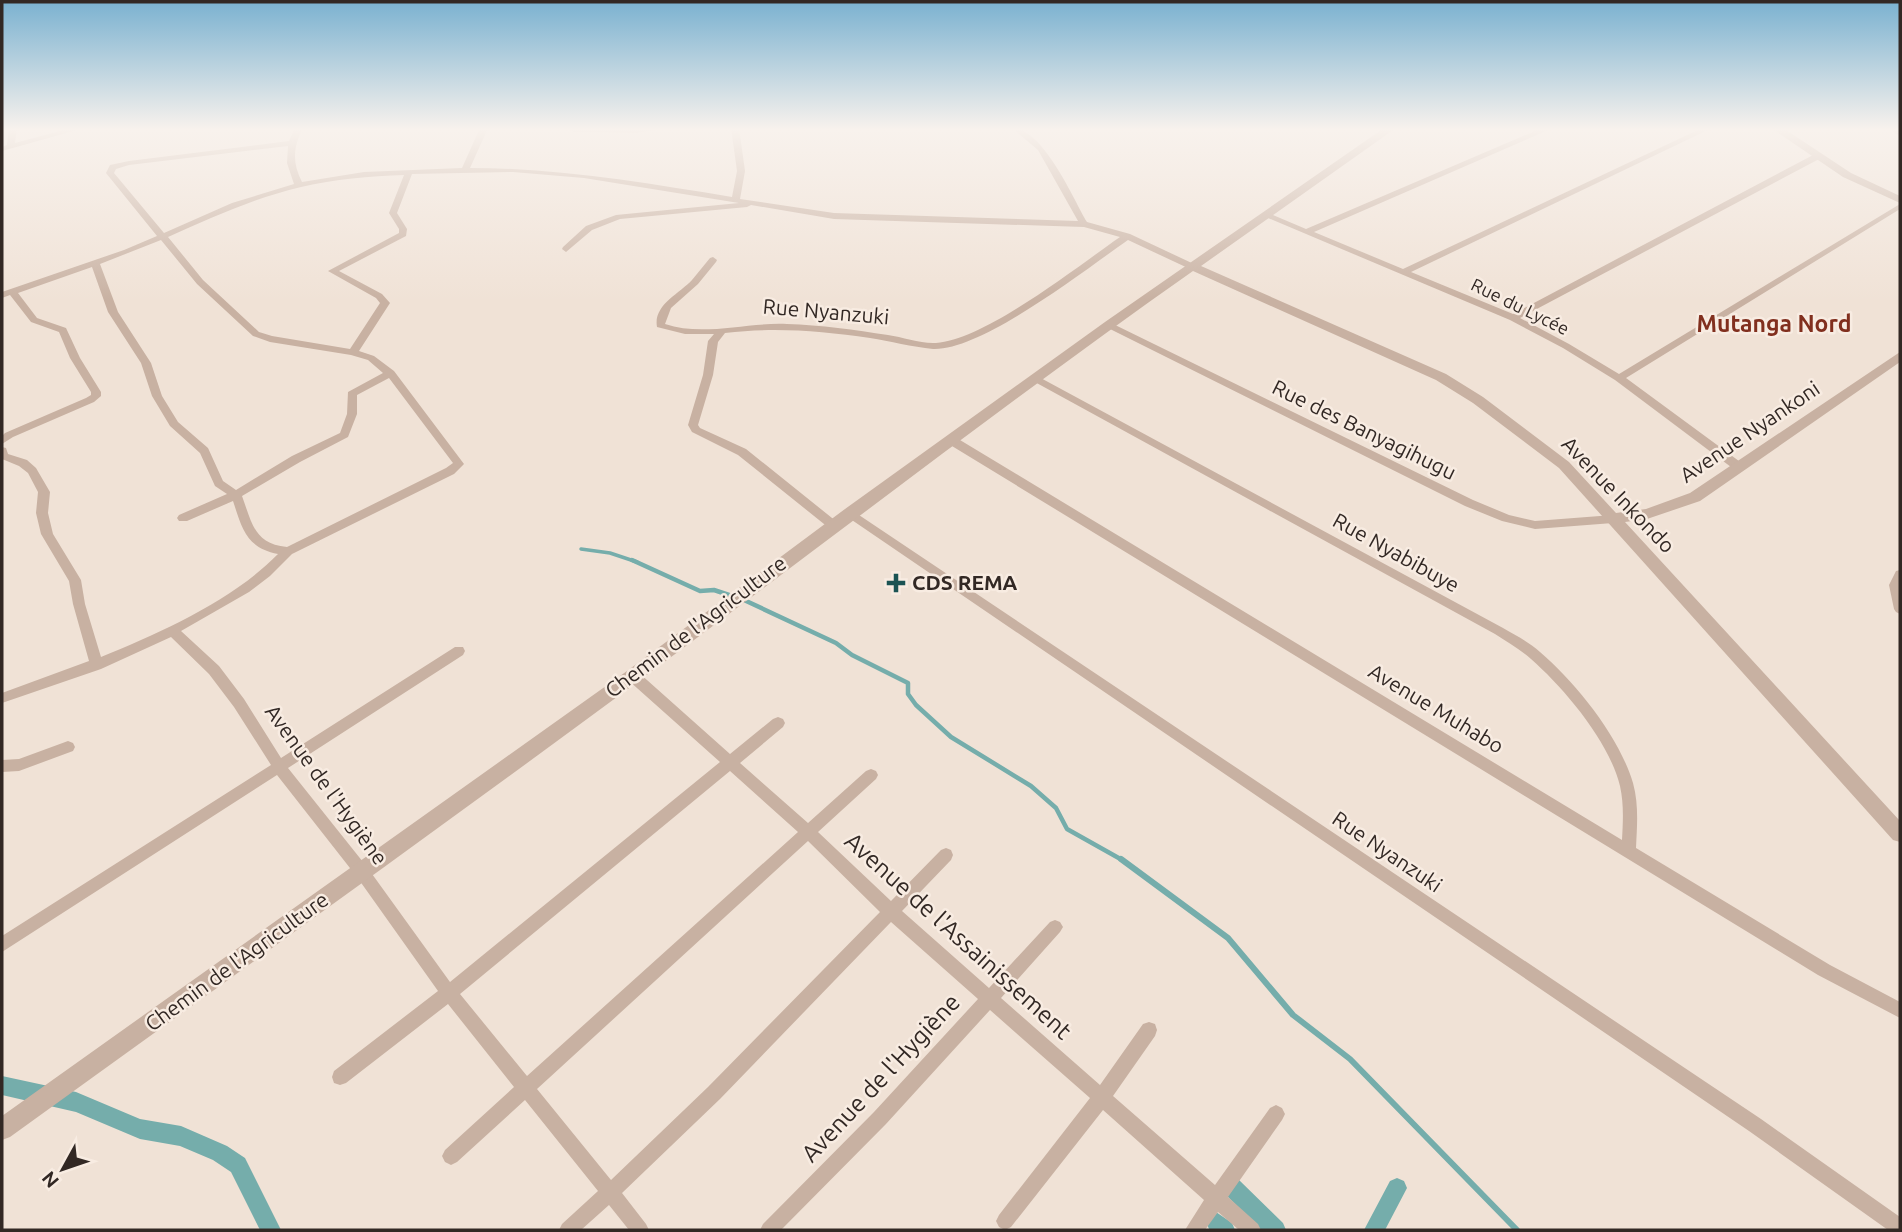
<svg xmlns="http://www.w3.org/2000/svg" width="1902" height="1232" font-family="Ubuntu,sans-serif">
	<rect width="100%" height="100%" fill="#f0e2d6"/>
	<g fill="none" stroke-linecap="round" stroke-linejoin="round">
		<path stroke="#75adab" stroke-width="3.5" d="M581,549L610,553L637,562"/>
		<path stroke="#75adab" stroke-width="4.5" d="M632,560L700,591L714,590L732,596
			M744,600L836,643L852,655L908,683V694L916,705L951,737L1031,786L1056,808L1067,829L1124,861"/>
		<path stroke="#75adab" stroke-width="6" d="M1121,859L1228,938L1293,1015L1350,1059L1517,1230"/>
		<path fill="#75adab" fill-rule="evenodd" d="M2,1076L76,1092L140,1119L181,1126L227,1146L245,1158L281,1230H260L231,1172L213,1160L180,1146L140,1139L76,1112L2,1095Z
			M1231,1176L1238,1179L1283,1223L1286,1230H1261L1224,1193L1221,1186L1224,1179Z
			M1397,1178L1404,1181L1407,1188L1385,1230H1364L1390,1181Z
			M1216,1212L1232,1223L1235,1230L1209,1229L1206,1222L1209,1215Z"/>
		<path fill="#c8b1a2" fill-rule="evenodd" d="M9,128H17L15,143L71,128H84L2,151V147L7,145Z
			M295,128H303C293,147 292,163 302,182L364,172L462,168L480,128H488L470,168C559,168 645,183 732,197L737,171L731,128H739L745,171L740,199L834,213L1078,221L1038,150L1012,128C1043,128 1073,198 1087,222L1130,234L1196,265V269H1190L1128,240C1086,269 982,351 933,349C912,347 890,341 870,338C821,331 774,327 725,333L718,342L713,375L698,425L700,428L746,449L837,522L839,525L837,528H829L738,455L692,432L688,425L703,375L708,341L714,334H685L657,327C653,305 679,294 692,280C698,273 704,265 710,258L713,257L717,260L716,262L698,284L671,308L665,324C703,337 747,322 787,324C821,325 855,330 888,335C903,337 921,344 936,343C985,340 1078,266 1120,237L1084,227L834,219L751,205L747,207L620,219L592,230L566,252L562,249L563,247L586,226L616,215L739,203L584,178L513,172L412,174L397,213L407,229L406,236L339,271L382,294L390,303L359,351L374,356L394,371L464,464L454,474L292,554L270,576L249,592L181,631L219,666L244,699L281,758L455,647H463L465,651L463,655L288,768L367,867L450,982L720,762L628,680L627,676L628,672H638L730,754L773,719L778,717L783,719L785,723L783,727L740,763L808,823L866,771L871,769L876,771L878,775L876,779L818,832L891,901L941,850L946,848L951,850L953,855L951,860L902,911L989,988L1050,922L1055,920L1060,922L1063,927L1060,932L1001,998L1100,1085L1143,1024L1149,1022L1155,1024L1157,1030L1155,1036L1113,1096L1215,1185L1270,1108L1276,1105L1282,1108L1285,1114L1282,1120L1228,1197L1258,1224L1261,1230H1239L1218,1212L1205,1230H1185L1204,1200L1103,1110L1011,1227L1005,1230L999,1227L996,1221L999,1215L1090,1098L990,1010L886,1124L781,1230H760L763,1224L874,1112L978,999L891,922L720,1099L622,1193L646,1224L649,1230H629L609,1205L581,1230H559L562,1224L598,1191L525,1100L457,1162L451,1165L445,1162L442,1156L445,1150L514,1087L448,1004L346,1083L340,1085L334,1083L332,1077L334,1071L438,991L357,877L277,775L2,952V936L271,765L234,707L209,674L171,637L101,669L2,703V693L89,661L73,604L69,581L41,534L36,513L38,492L28,473L19,466L2,459V447L6,448L8,454L27,460L36,468L50,492L48,513L53,534L81,580L85,604L101,657C161,632 232,601 278,554C246,548 242,528 233,501L187,521H179L177,518L179,515L227,494L215,486L200,453L170,426L152,396L141,363L108,312L92,267L18,293L37,318L66,328L80,358L101,392V396L94,402L13,437L2,444V436L5,433L86,398L91,395V392L70,358L59,332L31,322L10,295L2,298V292L124,250L157,236L106,173L110,165L129,161L289,141ZM288,146L287,163L294,184L232,203L164,233L114,173L116,169L129,165ZM404,175L389,213L399,229V233L328,271L376,298L380,303L350,349L272,336L259,332L203,280L168,237C211,218 254,198 301,187C335,179 369,176 404,175ZM161,240L197,284L253,336L270,342L351,355L368,360L383,373L348,392L347,414L340,433L292,456L236,490L223,481L208,448L178,422L162,396L151,363L118,312L100,264ZM389,378L453,463L446,468L287,547C254,544 252,523 242,496L300,462L348,437L357,414V395ZM730,771L798,832L527,1076L460,994ZM808,841L880,912L708,1087L611,1180L537,1089Z
			M572,128H665L637,133L574,132L570,130Z
			M1542,128H1553L1314,232L1403,269L1702,128H1712L1411,272L1513,314L1815,154H1821V158L1520,318L1569,344L1619,374L1900,204V209L1626,378L1743,464L1744,467L1743,470H1735L1615,380L1563,348L1510,320L1261,215L1268,213L1306,229Z
			M1109,322L1473,500L1509,515L1535,521L1613,515L1619,519L1613,523L1535,529L1502,521L1465,506L1106,327L1104,325Z
			M1037,376L1503,628C1515,635 1529,642 1540,652C1576,683 1619,736 1633,783C1639,805 1637,826 1636,848L1830,965L1900,1002V1018L1818,975L947,443L946,440L947,437H955L1622,840C1623,821 1624,804 1620,786C1609,741 1564,688 1531,659C1520,649 1507,642 1495,634L1033,381L1032,379Z
			M850,509L1761,1119L1900,1217V1230H1888L1749,1131L846,516L844,513Z
			M1900,570V614L1896,612L1894,609L1889,585L1896,571Z
			M68,741L73,743L75,747L73,751L19,771L2,772V760L19,759Z"/>
		<path fill="#c8b1a2" fill-rule="evenodd" d="M1384,128H1396L1201,266L1446,374L1483,397L1569,462L1616,513L1646,509L1690,493L1900,352V362L1700,501L1647,519L1625,522L1900,821V842L1893,840L1559,468L1473,403L1436,380L1193,271C1004,404 822,546 636,683C429,836 219,986 10,1137L2,1140V1116L627,671L845,509L1105,322Z
			M1771,128H1783L1851,173L1900,196V203L1843,177Z
			M1887,128H1899L1900,136Z"/>
	</g>
	<linearGradient id="sky" x2="0" y2="1"><stop stop-color="#7ab1d0"/><stop offset="0.43" stop-color="#f8f2ed"/><stop offset="1" stop-color="#f8f2ed" stop-opacity="0"/></linearGradient>
	<rect width="1902" height="301" fill="url(#sky)"/>
	<path fill="#1b5353" stroke="#f8ece2" stroke-width="2.5" d="M892.5 572.5h7v7h7v7h-7v7h-7v-7h-7v-7h7z"/>
	<g text-anchor="middle" stroke-width="5" stroke-linejoin="round" paint-order="stroke">
		<g font-size="18" fill="#322824" stroke="#f8ece2">
			<text transform="translate(1520 307) rotate(26)" y="6">Rue du Lycée</text>
		</g>
		<g font-size="21" fill="#322824" stroke="#f8ece2">
			<text transform="translate(826 312) rotate(5)" y="7">Rue Nyanzuki</text>
			<text transform="translate(1364 430) rotate(26)" y="7">Rue des Banyagihugu</text>
			<text transform="translate(1750 432) rotate(-34)" y="7">Avenue Nyankoni</text>
			<text transform="translate(1618 495) rotate(46)" y="7">Avenue Inkondo</text>
			<text transform="translate(1396 553) rotate(29)" y="7">Rue Nyabibuye</text>
			<text transform="translate(696 627) rotate(-37)" y="7">Chemin de l'Agriculture</text>
			<text transform="translate(1436 709) rotate(31)" y="7">Avenue Muhabo</text>
			<text transform="translate(326 785) rotate(54)" y="7">Avenue de l'Hygiène</text>
			<text transform="translate(1387 852) rotate(34)" y="7">Rue Nyanzuki</text>
			<text transform="translate(237 962) rotate(-36)" y="7">Chemin de l'Agriculture</text>
		</g>
		<g font-size="21" font-weight="bold" fill="#322824" stroke="#f8ece2" text-anchor="start">
			<text x="912" y="590">CDS REMA</text>
		</g>
		<g font-size="23" font-weight="bold" fill="#812f1e" stroke="#f8ece2">
			<text x="1774" y="332">Mutanga Nord</text>
		</g>
		<g font-size="24" fill="#322824" stroke="#f8ece2">
			<text transform="translate(958 936) rotate(42)" y="8">Avenue de l'Assainissement</text>
			<text transform="translate(881 1078) rotate(-47)" y="8">Avenue de l'Hygiène</text>
		</g>
	</g>
	<rect width="1902" height="1232" fill="none" stroke="#322824" stroke-width="7"/>
	<g transform="translate(63 1169) rotate(230)" stroke="#f8ece2" stroke-width="5" paint-order="stroke">
	<path d="M0-5L12 26L0 18L-12 26Z" fill="#322824"/>
	<text y="-10" font-size="19" font-weight="bold" text-anchor="middle" fill="#322824">N</text>
	</g>
</svg>
